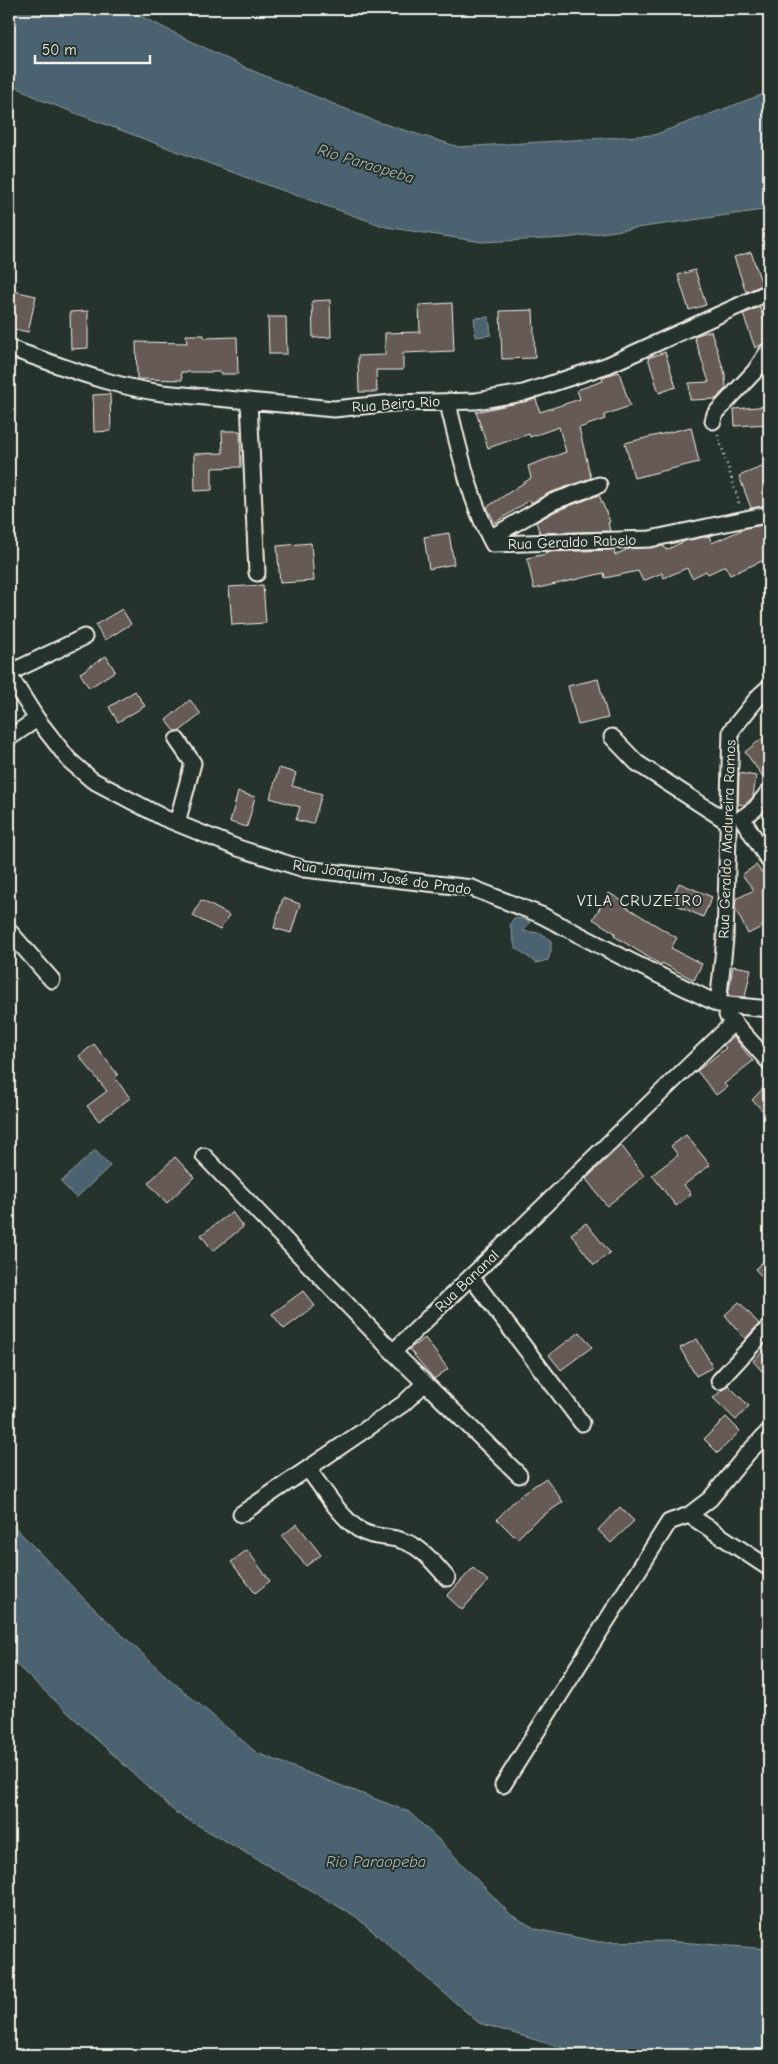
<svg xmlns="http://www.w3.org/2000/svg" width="778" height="2064" font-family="'Comic Neue',sans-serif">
	<rect width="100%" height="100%" fill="#26332d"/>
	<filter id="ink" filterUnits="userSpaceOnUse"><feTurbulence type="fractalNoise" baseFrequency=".02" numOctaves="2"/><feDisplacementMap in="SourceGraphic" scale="10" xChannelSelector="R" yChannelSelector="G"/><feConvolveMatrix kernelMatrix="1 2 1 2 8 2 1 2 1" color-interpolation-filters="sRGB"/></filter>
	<g filter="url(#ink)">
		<path fill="#4c6470" stroke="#8f9ca0" d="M9,9H126L246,68L375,121L459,147L654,135L769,92V207L763,210L566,238L482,242L386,227L253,180L41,100L9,83Z
			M489,317L491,335L476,337L474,318Z
			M514,918L523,919L530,922L523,931L541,933L551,941V950L548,960L536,963L515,947L510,924Z
			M95,1150L110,1166L76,1198L61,1182Z
			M9,1521L85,1600L167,1677L257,1753L409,1812L439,1840L511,1915L536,1929L599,1942L666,1941L769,1949V2055H614L566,2049L479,2023L355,1916L175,1812L9,1658Z"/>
		<path fill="#655a54" stroke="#f4f1e8" d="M751,252L762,285L746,292L734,257Z
			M695,270L706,305L689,310L678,275Z
			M9,290L36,296L28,332L9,328Z
			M330,300L331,337L313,338L312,301Z
			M452,303L454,351L403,353V370H376L377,392H359L358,356L385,355V333L420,332L419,305Z
			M760,307L769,341L755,348L743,314Z
			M533,310L535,358L502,359L500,311Z
			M88,311V348L71,349L70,312Z
			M268,317H286L287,354H269Z
			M711,331L725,374L726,388L716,399L690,400L689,383L709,382L694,336Z
			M186,335H204V338L237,337L238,374H220V372H181L182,380L137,379L136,342L187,343Z
			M665,352L676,387L659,393L648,358Z
			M619,372L630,406L604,415L605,419L579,428L591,478L549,493L531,503L530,500L495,523L487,507L531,478L528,466L566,452L559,427L530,437L529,434L488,448L476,412L536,399L540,412L580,399L577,390L603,381L602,377Z
			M110,394L111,431L94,432L93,395Z
			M769,406V424L735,426L734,409Z
			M691,427L699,462L634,478L625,443Z
			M222,431H240L241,467L212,468V490L195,491L194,454L223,453Z
			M769,464V505L751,508L739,476Z
			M599,495L610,522L608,523L610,531L540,533L536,522L556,511Z
			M769,524V558L730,575L725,566L708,574L706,571L692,578L687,568L664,578L662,573L643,581L638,571L605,578L604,573L534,589L527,558L546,554L545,552L614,550L615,555L628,549L664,546L666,550L685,541L709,536L712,543L746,528Z
			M449,533L454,564L429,569L424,537Z
			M311,543L314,581L280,583L277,546Z
			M263,585L266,623L232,625L229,587Z
			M122,609L131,624L105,640L95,625Z
			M106,656L115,671L89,688L80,673Z
			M598,679L608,718L578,725L568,686Z
			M135,691L145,706L118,722L109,707Z
			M190,700L201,714L180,731H175L166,720Z
			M769,733V782H767L745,752Z
			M279,768L296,773L292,786L322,794L313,824L296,820L300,807L270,798Z
			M739,773L756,776L753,797L744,805L738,804Z
			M238,792L255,797L247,827L230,822Z
			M756,865L769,882V923L748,934L735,908L736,899L754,890L742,875Z
			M679,883L712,897L703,917L670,902Z
			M609,893L624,902L623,905L677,938L671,948L702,964L694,980L662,963L661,965L614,936L615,933L593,919Z
			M283,898L300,904L291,933L274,928Z
			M201,900L229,915L220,930L193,916Z
			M733,966L751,969L745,997L728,996Z
			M734,1037L753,1061L724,1084L727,1087L716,1095L697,1071L726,1048L723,1045Z
			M94,1044L118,1075L115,1078L130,1098L99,1121L87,1106L107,1091L79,1056Z
			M769,1082V1117L752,1100Z
			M686,1135L710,1165L684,1185L691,1194L676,1206L652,1175L678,1155L671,1146Z
			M621,1145L644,1176L607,1206L586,1179Z
			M175,1157L194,1177L167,1203L148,1183Z
			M232,1212L243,1227L213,1251L201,1235Z
			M586,1223L610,1253L594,1265L571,1234Z
			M769,1256V1284L755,1269Z
			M303,1291L315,1306L284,1329L272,1314Z
			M739,1302L759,1324L745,1339L725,1315Z
			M580,1332L592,1347L561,1370L549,1355Z
			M425,1338L448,1369L434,1379L409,1349Z
			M697,1339L713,1367L696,1376L680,1348Z
			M769,1346V1379L753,1361Z
			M728,1385L749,1406L736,1420L713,1398Z
			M726,1417L740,1431L718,1453L704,1439Z
			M546,1478L563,1502L535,1521L517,1539L497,1519L519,1496Z
			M620,1507L634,1521L611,1543L598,1530Z
			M297,1524L321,1555L306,1566L282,1536Z
			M247,1550L270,1581L255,1593L231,1562Z
			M473,1568L488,1581L462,1610L447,1596Z"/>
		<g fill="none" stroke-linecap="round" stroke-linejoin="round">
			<g stroke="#f4f1e8" stroke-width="19">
				<path id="minor" d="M9,348C59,365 109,386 162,393L334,409L392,403L476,401L523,393L608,365L769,292
					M249,401L257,573
					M450,401V412C461,457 471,503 493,544L650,539L769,514
					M713,421L715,414L755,371L769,350
					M490,538L552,502L599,485
					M9,673L84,637
					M9,675L37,719L69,760L92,780L164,818L238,848L304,869L472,888L541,915L630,961L718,1004L769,1009
					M612,737L637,763L728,822
					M9,738L37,719
					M177,740L193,763L177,823
					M769,791L755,809L742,818L769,861
					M9,931L52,980
					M718,1004L725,939L731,731L760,695L769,687
					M727,1015L769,1062
					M204,1156L393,1352
					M471,1277L582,1423
					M719,1381L769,1327
					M425,1383L519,1475
					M308,1469C323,1489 338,1514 358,1529C372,1539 388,1535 403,1541C422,1547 434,1563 447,1578
					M241,1514L403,1404L425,1383L393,1352L734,1022
					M689,1515L769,1568
					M503,1785L669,1522L689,1515L710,1499L747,1454L769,1431"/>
			</g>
			<path stroke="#f4f1e8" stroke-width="2.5" stroke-dasharray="1 4" stroke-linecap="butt" d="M718,435L740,506"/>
			<use href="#minor" stroke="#26332d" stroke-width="15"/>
		</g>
	</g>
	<g text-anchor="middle" stroke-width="4" stroke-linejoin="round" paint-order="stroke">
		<g font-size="15" fill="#f4f1e8" stroke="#26332d">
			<text transform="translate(396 404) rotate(-4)" y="5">Rua Beira Rio</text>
			<text transform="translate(572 542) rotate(-2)" y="5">Rua Geraldo Rabelo</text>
			<text transform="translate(727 839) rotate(-88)" y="5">Rua Geraldo Madureira Ramos</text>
			<text transform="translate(382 877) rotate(8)" y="5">Rua Joaquim José do Prado</text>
			<text transform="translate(467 1281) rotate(-44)" y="5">Rua Bananal</text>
		</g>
		<g font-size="16" font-style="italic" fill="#b1b9b8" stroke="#26332d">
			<text transform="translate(366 163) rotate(17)" y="6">Rio Paraopeba</text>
			<text x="376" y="1867">Rio Paraopeba</text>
		</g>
		<g font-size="16" letter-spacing="1" fill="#f4f1e8" stroke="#26332d">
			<text x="640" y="906">VILA CRUZEIRO</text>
		</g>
	</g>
	<rect width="778" height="2064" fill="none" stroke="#26332d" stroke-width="30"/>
	<rect x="15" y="15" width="748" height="2034" fill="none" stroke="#f4f1e8" stroke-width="2" filter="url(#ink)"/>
	<path d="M35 55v8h115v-8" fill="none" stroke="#f4f1e8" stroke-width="2.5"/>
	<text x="42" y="55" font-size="15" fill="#f4f1e8" stroke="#26332d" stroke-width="4" paint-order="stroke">50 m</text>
</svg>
